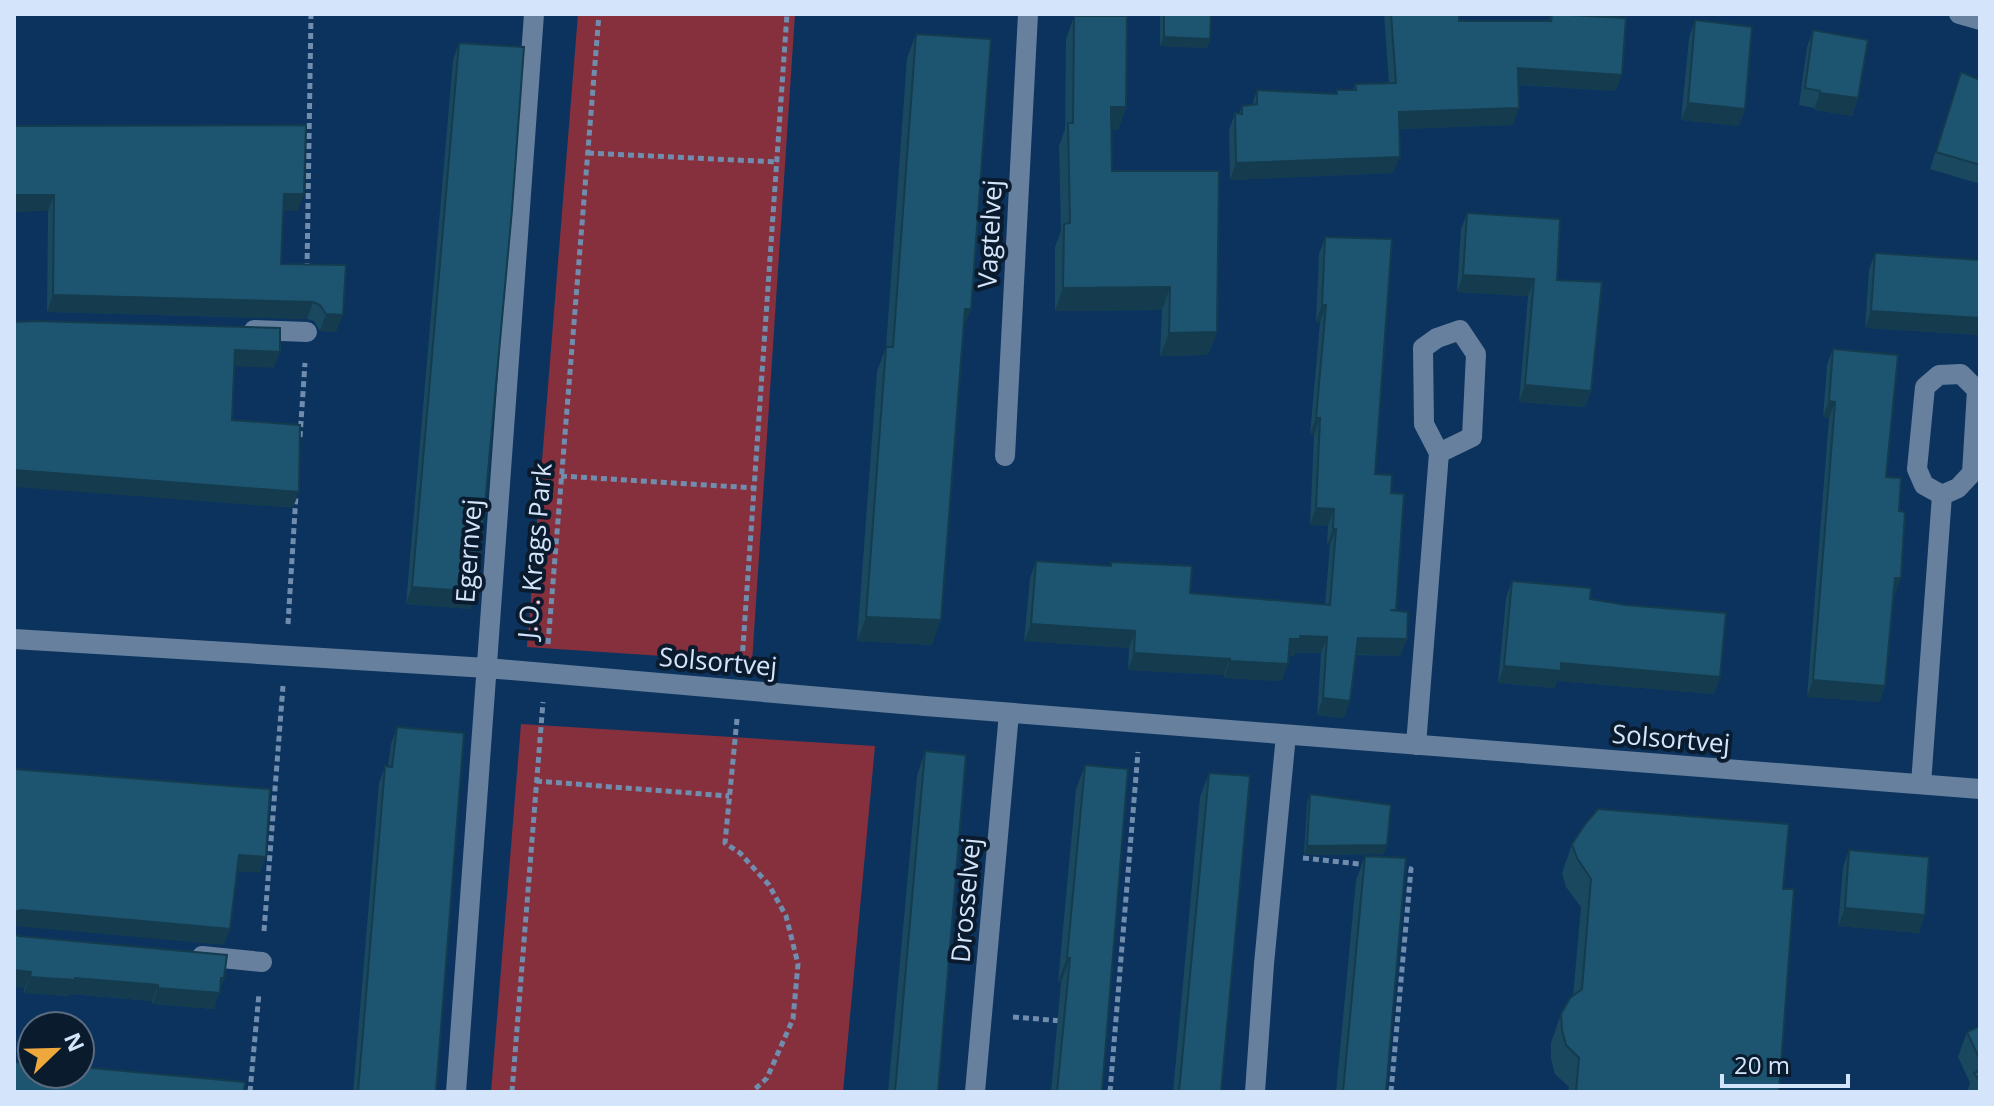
<svg xmlns="http://www.w3.org/2000/svg" width="1994" height="1106" font-family="'Open Sans',sans-serif">
	<rect width="100%" height="100%" fill="#0b335e"/>
	<path fill="#86303e" d="M578,14H795L752,662L527,647Z
		M521,724L875,746L843,1092H491Z"/>
	<g fill="none" stroke-linecap="round" stroke-linejoin="round">
		<path stroke="#718dae" stroke-width="5" stroke-dasharray="6 4" stroke-linecap="butt" d="M588,153L778,162
			M307,269L311,14
			M300,437L305,363
			M561,476L755,488
			M288,624L296,495
			M548,644L599,14
			M742,661L787,14
			M737,719L725,843L740,853L769,885L786,916L798,964L793,1019L767,1078L752,1092
			M536,781L729,796
			M1303,858L1369,865
			M264,931L283,686
			M1013,1017L1063,1021
			M250,1092L259,993
			M512,1092L543,702
			M1110,1092L1138,752
			M1391,1092L1411,869L1399,868"/>
		<path stroke="#67809e" stroke-width="20" d="M1959,14L1980,20
			M254,330L307,332
			M1961,374L1977,390L1972,473L1958,488L1942,495L1924,485L1917,469L1925,387L1939,375Z
			M1005,456L1028,14
			M14,639L487,668L925,706L1980,789
			M1416,745L1439,453L1424,424L1423,348L1437,338L1460,330L1476,354L1472,437L1439,453
			M1921,784L1942,495
			M202,956L262,962
			M456,1092L534,14
			M975,1092L1009,713
			M1255,1092L1264,964L1286,735"/>
	</g>
	<path fill="#19485f" d="M1160,14H1211L1210,39L1207,48L1160,46Z
		M1384,14H1459V21H1549L1551,14L1616,91L1518,85L1519,108L1513,125L1399,129L1393,173L1230,180L1229,130L1235,113L1239,114L1242,106L1252,105L1257,90L1336,94L1337,90H1353L1355,84L1389,83Z
		M1074,16L1126,107L1118,130H1111L1112,171L1217,332L1208,355L1160,356L1162,310L1055,311V247L1061,231L1059,146L1065,129L1066,39Z
		M1695,20L1745,109L1739,126L1681,120L1689,38Z
		M1813,30L1858,98L1852,116L1814,110V108L1799,105L1807,47Z
		M916,34L971,309L963,329L932,645L857,641L877,371L886,347L907,58Z
		M459,43L477,592L470,609L406,604L453,60Z
		M1961,72L1980,80V184L1930,169Z
		M14,126L298,211H283L281,264L346,265L336,332L320,331L314,321L307,319L47,312L48,211Z
		M1467,213L1557,280L1591,391L1585,407L1519,402L1528,296L1457,292L1461,229Z
		M1325,237L1375,474L1391,493L1396,611L1407,639L1400,656L1356,655L1344,718L1317,715L1321,653H1295L1294,656H1288L1282,681L1224,678V675L1128,670L1129,648L1024,641L1030,578L1036,561L1110,566L1111,562L1190,593L1325,605L1330,545H1327L1328,526L1310,525L1314,435L1310,434L1320,322H1316L1319,254Z
		M1875,253L1980,260V335L1865,328L1869,270Z
		M1833,349L1886,477L1895,595H1893L1880,702L1807,697L1829,418L1823,417L1827,365Z
		M1512,581L1590,599L1720,677L1714,694L1557,681L1554,688L1498,683L1506,598Z
		M397,727L436,1092H353L379,783L385,766H388L391,744Z
		M925,751L938,1092H888L917,776Z
		M1085,765L1102,1092H1051L1061,982H1058L1076,789Z
		M1209,773L1221,1092H1173L1200,797Z
		M1310,794L1384,854L1304,855L1307,803Z
		M1572,844L1783,889L1779,1092H1568L1569,1087L1555,1074L1551,1059V1043L1561,1014L1573,996L1581,907L1566,887L1562,873Z
		M1849,850L1919,933L1838,926L1843,867Z
		M1365,856L1386,1092H1336L1356,880Z
		M19,936L224,978L214,1009L152,1004V1001L70,994L69,996L24,993Z
		M1980,1026V1092H1967L1970,1083L1958,1057L1967,1032Z"/>
	<path fill="#143b4e" d="M1164,37L1210,39L1207,48L1160,46Z
		M1518,68L1622,75L1616,91L1512,84Z
		M1820,93L1858,98L1852,116L1814,110Z
		M1688,103L1745,109L1739,126L1681,120Z
		M1111,107H1126L1118,130H1102Z
		M1519,108L1513,125L1393,129L1399,112Z
		M1400,157L1393,173L1230,180L1236,163Z
		M284,194H304L298,211H278Z
		M14,195H54L48,211L14,212Z
		M1463,275L1534,279L1528,296L1457,292Z
		M1170,287L1162,310L1055,311L1063,288Z
		M53,295L313,302L307,319L47,312Z
		M1322,305H1326L1320,322H1316Z
		M965,309H971L962,333Z
		M1871,311L1980,318V335L1865,328Z
		M326,314L343,315L336,332L320,331Z
		M1217,332L1208,355L1160,356L1169,333Z
		M235,350L280,352L274,368L229,366Z
		M1525,385L1591,391L1585,407L1519,402Z
		M1829,401L1835,402L1829,418L1823,417Z
		M1316,418H1320L1314,435L1310,434Z
		M14,470L299,492L293,508L14,487Z
		M1316,508L1334,509L1328,526L1310,525Z
		M1333,529H1336L1330,545H1327Z
		M1895,578H1901L1895,595L1889,594Z
		M412,587L477,592L470,609L406,604Z
		M866,617L941,620L932,645L857,641Z
		M1031,624L1135,631L1129,648L1024,641Z
		M1300,636L1327,637L1321,653H1295L1294,656H1284L1290,639Z
		M1358,638L1407,639L1400,656L1352,654Z
		M1134,653L1230,659L1224,675L1128,670Z
		M1230,661L1288,664L1282,681L1224,678Z
		M1561,663L1720,677L1714,694L1557,681L1554,688L1498,683L1504,666Z
		M1813,680L1885,686L1880,702L1807,697Z
		M1323,698L1350,701L1344,718L1317,715Z
		M1387,845L1384,854L1304,855L1307,846Z
		M239,855L266,857L260,873L233,871Z
		M1845,908L1925,915L1919,933L1838,926Z
		M21,910L230,929L224,945L14,926V912Z
		M1067,958H1070L1061,982H1058Z
		M14,970L31,972L25,988L14,987Z
		M30,977L75,978L158,985L152,1001L70,994L69,996L24,993Z
		M224,978L214,1009L152,1004L158,988Z"/>
	<path fill="#1d546f" stroke="#143b4e" stroke-width="2" d="M1164,14H1211L1210,39L1164,37Z
		M1391,14H1459V21H1551L1552,14L1626,18L1622,75L1518,68L1519,108L1399,112L1400,157L1236,163L1235,113L1242,114V106L1257,104V90L1337,94V90H1356L1355,84L1396,83Z
		M1074,16H1127L1126,107H1111L1112,171H1219L1217,332L1169,333L1170,287L1063,288L1064,224L1070,223L1068,123H1073Z
		M1695,20L1752,27L1745,109L1688,103Z
		M1813,30L1868,40L1858,98L1820,93V91L1805,88Z
		M916,34L991,39L971,309H965L941,620L866,617L886,347H893Z
		M459,43L524,47L512,210L477,592L412,587Z
		M1961,72L1980,80V165L1936,152Z
		M306,125L304,194H284L281,264L346,265L343,315L326,314L320,305L313,302L53,295L54,195H14V126Z
		M1467,213L1560,219L1557,280L1602,282L1591,391L1525,385L1534,279L1463,275Z
		M1325,237L1392,239L1375,474L1392,475L1391,493L1404,494L1396,610H1390L1408,612L1407,639L1358,638L1350,701L1323,698L1327,637L1300,636V639H1290L1288,664L1230,661V659L1134,653L1135,631L1031,624L1036,561L1111,566V562L1192,566L1190,593L1330,605L1336,529H1333L1334,509L1316,508L1320,418H1316L1326,305H1322Z
		M1875,253L1980,260V318L1871,311Z
		M35,321L280,328V352L235,350L232,420L300,425L299,492L14,470V322Z
		M1833,349L1898,355L1886,477L1901,478L1899,511L1905,512L1901,578H1895L1885,686L1813,680L1835,402L1829,401Z
		M1512,581L1591,588L1590,599L1626,605L1726,613L1720,677L1561,663V671L1504,666Z
		M397,727L464,733L436,1092H358L385,766L392,767Z
		M925,751L966,755L938,1092H895Z
		M1085,765L1128,769L1102,1092H1057L1070,958H1067Z
		M14,769L270,789L266,857L239,855L230,929L21,910L14,912Z
		M1209,773L1250,776L1221,1092H1179Z
		M1310,794L1391,805L1387,845L1307,846Z
		M1598,809L1789,824L1783,889H1794L1779,1092H1576L1579,1058L1566,1045L1562,1030L1561,1014L1570,998L1582,989L1591,879L1577,858L1572,844L1586,823Z
		M1849,850L1929,857L1925,915L1845,908Z
		M1365,856L1406,858L1386,1092H1343Z
		M14,934L19,936L227,955L224,978H221L220,993L158,988V985L75,978V980L30,977L31,972L14,970Z
		M1980,1026V1060L1967,1032Z
		M14,1062L32,1063V1074H80V1067L245,1082L244,1092H14Z
		M1980,1070V1081L1974,1073Z"/>
	<g text-anchor="middle" stroke-width="8" stroke-linejoin="round" paint-order="stroke">
		<g font-size="26" fill="#d4e5fb" stroke="#0b1b2e">
			<text transform="translate(990 234) rotate(-87)" y="9">Vagtelvej</text>
			<text transform="translate(469 551) rotate(-86)" y="9">Egernvej</text>
			<text transform="translate(535 551) rotate(-85)" y="9">J.O. Krags Park</text>
			<text transform="translate(718 662) rotate(5)" y="9">Solsortvej</text>
			<text transform="translate(1671 739) rotate(5)" y="9">Solsortvej</text>
			<text transform="translate(966 900) rotate(-85)" y="9">Drosselvej</text>
		</g>
	</g>
	<rect width="1994" height="1106" fill="none" stroke="#d4e5fb" stroke-width="32"/>
	<g transform="translate(56 1050) rotate(67)"><circle r="38" fill="#0b1b2e" stroke="#5b6c80" stroke-width="2"/>
	<path d="M0-6L14 30L0 20L-14 30Z" fill="#eea83c"/>
	<text y="-12" font-size="22" font-weight="bold" text-anchor="middle" fill="#d4e5fb">N</text>
	</g>
	<path d="M1722 1074v12h126v-12" fill="none" stroke="#d4e5fb" stroke-width="4"/>
	<text x="1734" y="1074" font-size="24" fill="#d4e5fb" stroke="#0b1b2e" stroke-width="6" paint-order="stroke">20 m</text>
</svg>
